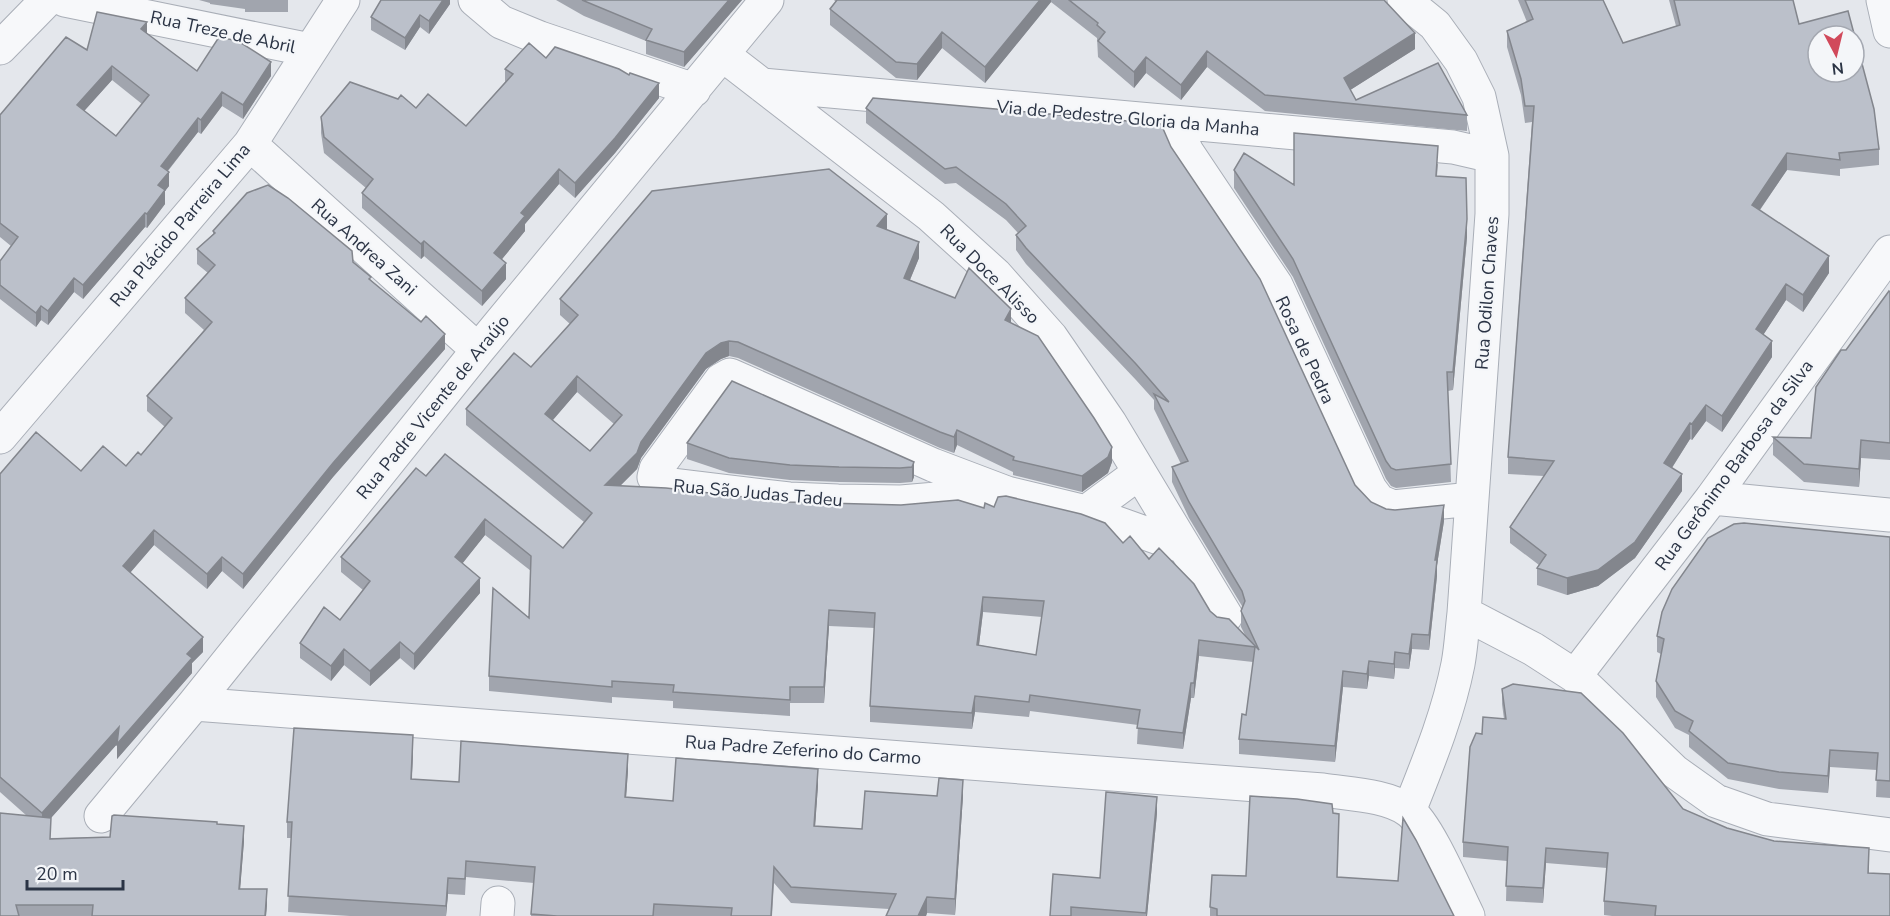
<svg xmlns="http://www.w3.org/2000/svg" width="1890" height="916" font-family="'Nunito Sans',sans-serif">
  <rect width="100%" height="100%" fill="#e4e7ec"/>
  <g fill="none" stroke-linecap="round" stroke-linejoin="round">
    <defs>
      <path id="minor" d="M65,0L310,50
        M475,0L501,22L540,38L694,90
        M1404,0L1435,25L1461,61L1479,97L1492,156V214L1464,613
        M1883,0L1890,31
        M0,48L47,0
        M723,55L931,216L996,275L1051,337L1110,423L1226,616
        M762,85L1453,147L1492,156
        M1173,122L1187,152L1276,285L1370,489L1379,501L1393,507L1472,499
        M250,144L478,350
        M0,437L250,144L343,0
        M1007,493L901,502L838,501L789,499L663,484L659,483L654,477L656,469L721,380L730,375L933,465L1007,493L1086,512L1184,547
        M1712,498L1890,515
        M1086,512L1139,473
        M1575,676L1712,498L1890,252
        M194,704L1323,790C1348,794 1388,795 1409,811C1428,825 1456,892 1468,916
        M1409,811C1428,763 1448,715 1458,664C1461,648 1462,630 1464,613L1533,649L1575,676L1674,771L1716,801L1767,819L1890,835
        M101,816L194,704L478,350L767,0
        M497,916L498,903"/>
    </defs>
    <use href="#minor" stroke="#a9aeb7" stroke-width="35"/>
    <use href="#minor" stroke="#f7f8fa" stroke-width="33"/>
  </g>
  <path fill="#a1a5ae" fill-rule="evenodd" d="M199,0H288V12H245V9L210,4V3Z
    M450,0V4L429,34L420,27L405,50L371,30V17Z
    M556,0H742L684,67L646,54V41L584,16Z
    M834,0H1384L1415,49L1350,90L1356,100L1467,115V131L1265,111L1207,67L1181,100L1146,73L1134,88L1098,57L1097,38L1051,2L985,83L942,48L917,80L896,78L830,25V9L836,2Z
    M1518,0H1603L1623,43L1676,26L1669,0H1793L1799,24L1879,149V165L1840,169V176L1787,170L1760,210L1829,273L1803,312L1786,300L1763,335L1772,357L1722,432L1706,421L1692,440L1690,439L1672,468L1682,491L1635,558L1598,586L1567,595L1537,585V568L1539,565L1510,543V527L1544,476L1508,474V457L1532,122L1525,123L1521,95L1507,47V31L1527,22Z
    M147,34L197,71L271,76L243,119L222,106L201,134L198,132L168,171L169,186L165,191V204L147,228L145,227L83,299L74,292L48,325L41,320L36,327L0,299V261L11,246L0,237V115L87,50ZM112,80L142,104L116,136L84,111Z
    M546,58L659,98L615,153L575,198L559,184L525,224V231L501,260L506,279L482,306L424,256L421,259L362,208V193L366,188L324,153L321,133V117L416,108L466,126L505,82V69Z
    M866,108L1171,147L1355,485L1371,502L1386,509L1444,521L1437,565V576L1429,650L1412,649L1409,669L1395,668L1394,679L1369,676L1367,689L1343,687L1335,762L1239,754V739L1246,715L1253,662L1199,656L1194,698H1191L1183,749L1137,744L1138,725L1030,711L1029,717L975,712L972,729L870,722V706L875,628L829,626L824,703H790V716L673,708V701L612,697V703L489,691V676L529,618L531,571L485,535L462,563L480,593L414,670L400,658L370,686L344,665L331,681L300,658V643L340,620L363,590L341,572V557L426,476L563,548L584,522L466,425V409L531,367L570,324L560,315V299L887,230L919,258L910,280L1011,323L1112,462L1108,473L1082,492L1013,475V472L957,445L954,453L940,448L738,358L729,356L721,359L706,369L641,458L637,469L620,486L788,502L984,508L994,507L1123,543L1149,559L1217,617L1245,635L1241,627V611L1242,606L1189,518L1172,482V467L1181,464L1154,409V400L1136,380L1026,264L1016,250V235L1018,233L1006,220L956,183L945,184L866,123ZM577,392L614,424L590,451L553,420ZM983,612L1042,617L1036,655L979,645Z
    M1438,164L1437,176L1467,237L1453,390L1448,391L1451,482L1396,488L1391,486L1386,479L1293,277L1234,188V170L1294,185Z
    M213,231L353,262L371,280L445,349L333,477L243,589L222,571L207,589L154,545L130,573L203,652L192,663V673L117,759V744L51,818L50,838L110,837L217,824L244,841L240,889L267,904L266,916H0L27,816L0,792V474L81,471L126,466L141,455L165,427L147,411V396L204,330L185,313V298L208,273L197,264V249L213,234Z
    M1890,292V460L1861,458L1859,487L1804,482L1773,455V437L1811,438L1846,350Z
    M687,443L914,462V477L912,482L900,483L839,482L790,480L729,473L687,459Z
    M1890,537V798L1876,797L1877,770L1830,767L1828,793L1779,789L1728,779L1689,747V735L1675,728L1656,697V681L1661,654L1657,652V636Z
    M1502,689L1683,809L1727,828L1774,841L1869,863V873L1890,916H1612L1604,915V901L1607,868L1546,863L1543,903L1506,901L1507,861L1463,857V842L1482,734L1504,719L1502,704Z
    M413,751L412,779L459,782L628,770L626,797L673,801L818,785L815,826L862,829L937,796H963L955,915L927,913L926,916H886L889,909L791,903L774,883L772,916H531L534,883L466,877L465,895L448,894L446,916H350L288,912L291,838H287V822Z
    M1157,813L1147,916H1050L1100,878Z
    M1246,876L1337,877L1454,916H1210V907Z"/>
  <path fill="#83868d" d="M443,0H450V4L429,34V21Z
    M729,0H742L684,67V52Z
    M1040,0H1051V2L985,83V67Z
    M420,15V27L405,50V38Z
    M147,22V36L141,29Z
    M942,32V48L917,80V64Z
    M1415,33V49L1344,94V78Z
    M1207,51V67L1181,100V85Z
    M1146,57V73L1134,88V72Z
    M271,62V76L243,119V105Z
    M112,66V80L77,119V105Z
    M659,83V98L615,153L575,198V183Z
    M222,92V106L201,134V120Z
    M198,118V132L161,179V166Z
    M1787,153V170L1752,221V205Z
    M559,169V184L525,224V231L494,269V253L521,213Z
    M169,172V186L165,191V204L147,228V214L158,185Z
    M145,213V227L83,299V285Z
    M887,214V230L877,226Z
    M1467,219V237L1453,390V372Z
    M424,241V256L421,259V244Z
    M919,242V258L904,294V278Z
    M1829,256V273L1803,312V295Z
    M506,263V279L482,306V291Z
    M74,278V292L48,325V311Z
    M1786,284V300L1756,346V329Z
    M41,306V320L36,327V313Z
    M1011,309V325L1005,320Z
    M445,334V349L333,477L243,589V574L333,463Z
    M729,341V356L721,359L706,369L641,458L637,469L605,501V485L641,442L706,353L721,343Z
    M1772,341V357L1722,432V416Z
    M577,376V392L545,429V414Z
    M1706,405V421L1692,440V424Z
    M1690,423V439L1664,480V463Z
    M957,430V445L954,453V437Z
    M1861,440V458L1859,487V469Z
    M1112,447V462L1108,473L1082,492V476Z
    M914,462V477L912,482V467Z
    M1682,474V491L1635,558L1598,586L1567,595V578Z
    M1444,505V521L1437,565V576L1429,650V635L1435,560Z
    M485,519V535L455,573V557Z
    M154,530V545L123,581V566Z
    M222,557V571L207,589V574Z
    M480,578V593L414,670V654Z
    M983,597V612L977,661V645Z
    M829,610V626L824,703V687Z
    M1412,634V649L1409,669V654Z
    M203,637V652L192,663V673L117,759V744L187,654Z
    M1199,640V656L1194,698V683Z
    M400,642V658L370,686V671Z
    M344,649V665L331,681V666Z
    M1395,652V668L1394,679V664Z
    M1369,661V676L1367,689V674Z
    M1343,671V687L1335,762V746Z
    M1191,683V698L1183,749V733Z
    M975,696V712L972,729V713Z
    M119,727V742L42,828V813Z
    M413,735V751L411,795V779Z
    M1830,750V767L1828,793V776Z
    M628,754V770L625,813V797Z
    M818,769V785L814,842V826Z
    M963,780V796L955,915V899Z
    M1157,797V813L1147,916H1146Z
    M244,826V841L239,903V889Z
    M1546,848V863L1543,903V888Z
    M448,878V894L446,916V906Z
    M267,889V904L266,916H265Z
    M927,897V913L926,916H918Z"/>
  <path fill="#bbc0ca" stroke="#83868d" stroke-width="1.5" fill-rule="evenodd" d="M381,0H443L429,21L420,15L405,38L371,17Z
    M582,0H729L684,52L646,40L652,29Z
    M837,0H1040L985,67L942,32L917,64L896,62L830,9Z
    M1069,0H1384L1415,33L1344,78L1356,100L1438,63L1467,115L1265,95L1207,51L1181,85L1146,57L1134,72L1098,41L1105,32L1097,25L1098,23Z
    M1525,0H1603L1623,43L1680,25L1674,0H1793L1799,24L1848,11L1874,109L1879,149L1839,153L1840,160L1787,153L1752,205L1829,256L1803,295L1786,284L1756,329L1772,341L1722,416L1706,405L1692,424L1690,423L1664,463L1682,474L1635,542L1598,570L1567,578L1537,568L1546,555L1510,527L1554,461L1508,457L1534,106H1525L1521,79L1507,31L1533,19ZM1818,36H1854V72H1818Z
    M97,12L147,22L141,29L197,71L219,37L238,41L271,62L243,105L222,92L201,120L198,118L161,166L169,172L158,185L165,190L147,214L145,213L83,285L74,278L48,311L41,306L36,313L0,285V261L18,237L0,223V115L66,37L87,50ZM112,66L149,95L116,136L77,105Z
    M529,43L546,58L555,47L619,69L629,75L630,73L659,83L615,138L575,183L559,169L521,213L525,216L494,253L506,263L482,291L424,241L421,244L362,193L373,179L324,137L321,117L350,82L398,99L401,95L416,108L428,94L466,126L513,74L505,69Z
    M873,98L1161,124L1171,147L1260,279L1355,485L1371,502L1386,509L1395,510L1444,505L1435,560H1437L1429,635L1412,634L1409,654L1395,652L1394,664L1369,661L1367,674L1343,671L1335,746L1239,739L1242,714L1246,715L1255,647L1199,640L1194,683H1191L1183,733L1137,728L1140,710L1030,695L1029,702L975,696L972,713L870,706L875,613L829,610L824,687H790V700L673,692L674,685L612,681V687L489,676L493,588L529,618L531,556L485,519L455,557L480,578L414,654L400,642L370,671L344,649L331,666L300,643L324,607L340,620L370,581L341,557L416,468L426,476L445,454L563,548L592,513L466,409L514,353L531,367L578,315L560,299L652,191L829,169L887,214L877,226L919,242L904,278L955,298L969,268L1011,309L1005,320L1038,336L1094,418L1112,447L1108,457L1082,476L1013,460L1014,457L957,430L954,437L940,432L738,342L729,341L721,343L706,353L641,442L637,453L605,485L666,488L788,502L901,505L958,500L984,508L985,503L994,507L998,497L1006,496L1081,514L1105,523L1123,543L1130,536L1149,559L1159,548L1194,584L1210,611L1217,617L1229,619L1259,650L1241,611L1245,601L1242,591L1189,502L1172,467L1188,461L1154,394L1169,402L1136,364L1026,248L1016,235L1026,226L1006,204L956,167L945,169L866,108ZM577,376L622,415L590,451L545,414ZM983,597L1044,601L1036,655L977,645Z
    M1294,133L1438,146L1436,176L1466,178L1467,219L1453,372H1447L1451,464L1396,470L1391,468L1386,461L1293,259L1234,170L1244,153L1294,185Z
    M268,185L288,198L352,251L353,262L371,277L369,279L421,322L426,316L445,334L333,463L243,574L222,557L207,574L154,530L123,566L203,637L187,654L192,658L117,744L119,727L42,813L0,777V474L36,432L81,471L103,446L126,466L138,452L141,455L172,418L147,396L212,322L185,298L215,265L197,249L215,233L213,231L247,193Z
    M1889,291L1890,292V443L1861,440L1859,469L1804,464L1773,437L1811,438L1816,387L1841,350H1846Z
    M732,381L914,462L912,467L900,468L839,467L790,465L729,458L687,443Z
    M1744,523L1890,537V781L1876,780L1878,753L1830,750L1828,776L1779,772L1728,763L1689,731L1693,721L1675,711L1656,681L1664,639L1657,636L1662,612L1672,589L1708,538L1734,524Z
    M1513,684L1581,693L1623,733L1683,809L1727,828L1774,841L1869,848L1868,873L1890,874V916H1655L1656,906L1604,901L1608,853L1546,848L1543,888L1506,886L1508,847L1463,842L1470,747L1476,733L1482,734L1483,717L1506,719L1502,689Z
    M294,728L413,735L411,779L459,782L461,741L628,754L625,797L673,801L676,758L818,769L814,826L862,829L865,791L937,796L939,778L963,780L955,899L927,897L918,916H886L896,894L791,887L774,867L771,916H731L732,908L654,904L653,916H557L531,914L535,867L466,861L465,879L448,878L446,906L288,896L292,822H287Z
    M1106,792L1157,797L1146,913L1071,907V916H1050L1053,874L1100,878Z
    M1250,796L1297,799L1332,804L1333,813L1339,814L1337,877L1398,881L1403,818L1416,840L1454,916H1217V909L1210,907L1212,875L1246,876Z
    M0,813L51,818L50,839L110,837L112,816L114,815L217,822V824L244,826L239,889H267L265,916H92L93,905H16L19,916H0Z"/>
  <g text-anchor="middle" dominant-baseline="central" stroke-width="4.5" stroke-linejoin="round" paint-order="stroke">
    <g font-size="18" fill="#2b3445" stroke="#f4f6f9">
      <text transform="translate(223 32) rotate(12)">Rua Treze de Abril</text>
      <text transform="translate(1128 118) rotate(5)">Via de Pedestre Gloria da Manha</text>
      <text transform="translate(180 225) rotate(-50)">Rua Plácido Parreira Lima</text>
      <text transform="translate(364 247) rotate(42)">Rua Andrea Zani</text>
      <text transform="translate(990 274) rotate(45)">Rua Doce Alisso</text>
      <text transform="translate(1487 293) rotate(-86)">Rua Odilon Chaves</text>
      <text transform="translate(1305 350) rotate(65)">Rosa de Pedra</text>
      <text transform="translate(433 407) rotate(-51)">Rua Padre Vicente de Araújo</text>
      <text transform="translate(1734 465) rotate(-54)">Rua Gerônimo Barbosa da Silva</text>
      <text transform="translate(758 493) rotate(5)">Rua São Judas Tadeu</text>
      <text transform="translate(803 750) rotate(4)">Rua Padre Zeferino do Carmo</text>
    </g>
  </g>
  <g transform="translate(1836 54) rotate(173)"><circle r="28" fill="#f4f6f9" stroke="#a4a8b1" stroke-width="1.5"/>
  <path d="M0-4.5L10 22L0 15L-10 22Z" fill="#d1495b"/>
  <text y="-9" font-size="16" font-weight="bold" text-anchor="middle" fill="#2b3445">N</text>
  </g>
  <path d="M27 880v9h96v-9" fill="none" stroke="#2b3445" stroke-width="3"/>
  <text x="36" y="880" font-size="18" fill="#2b3445" stroke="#f4f6f9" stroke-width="4.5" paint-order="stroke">20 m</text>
</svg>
